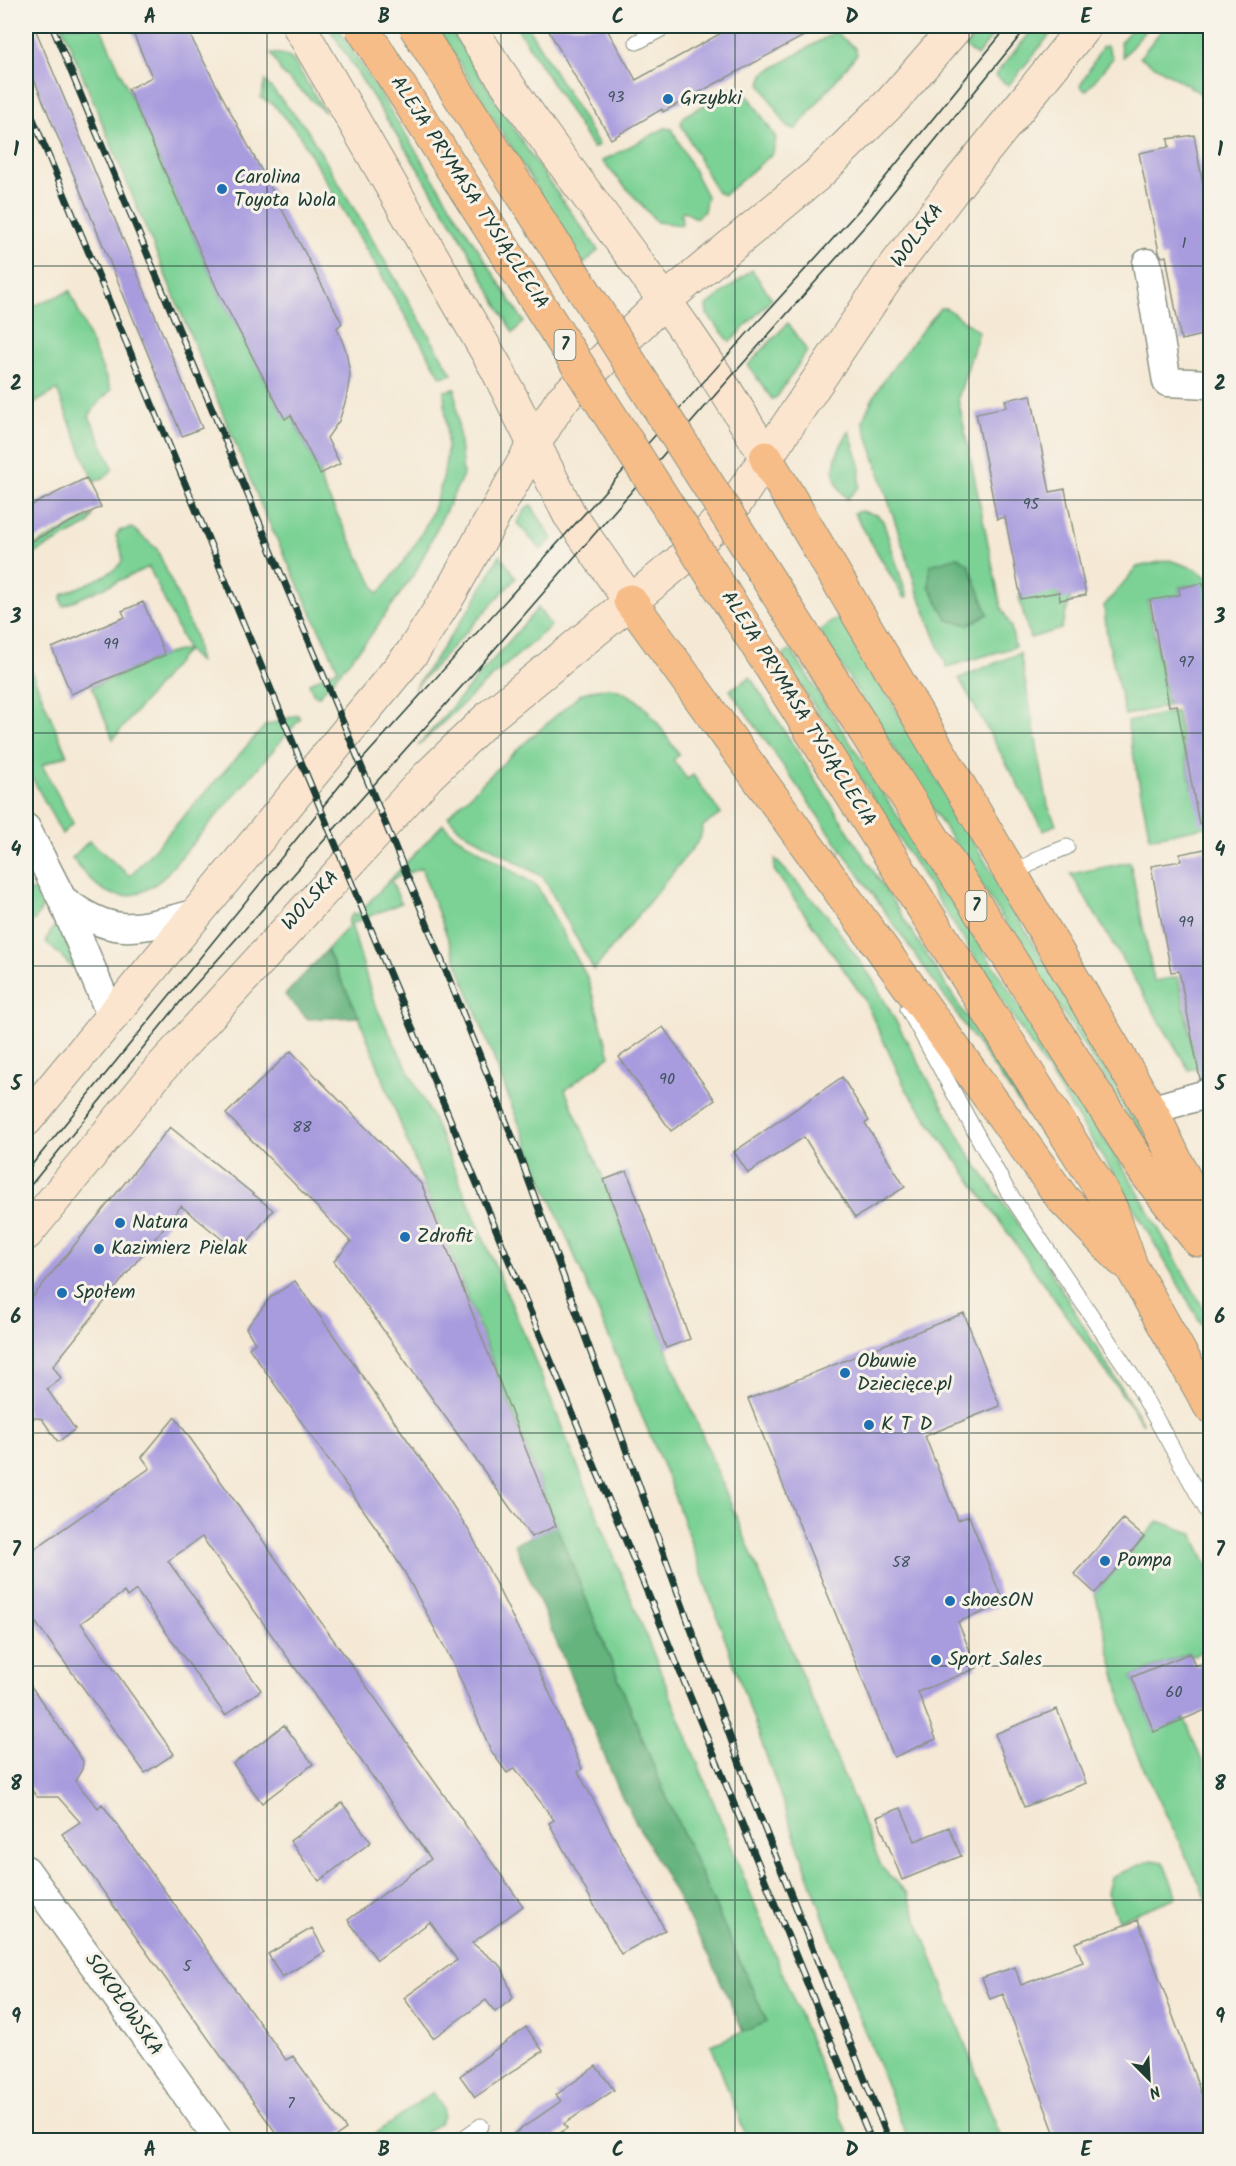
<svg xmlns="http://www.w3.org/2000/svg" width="1236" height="2166" font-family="Kalam,sans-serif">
  <rect width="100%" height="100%" fill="#f7f3e8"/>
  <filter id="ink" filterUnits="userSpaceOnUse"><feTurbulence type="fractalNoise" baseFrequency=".0167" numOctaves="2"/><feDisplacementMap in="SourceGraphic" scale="12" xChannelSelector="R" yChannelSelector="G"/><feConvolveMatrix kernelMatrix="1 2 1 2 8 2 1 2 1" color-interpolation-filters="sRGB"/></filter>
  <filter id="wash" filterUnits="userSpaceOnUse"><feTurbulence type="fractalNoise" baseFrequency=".008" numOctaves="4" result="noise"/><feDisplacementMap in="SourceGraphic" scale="24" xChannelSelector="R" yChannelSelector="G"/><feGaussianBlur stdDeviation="1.35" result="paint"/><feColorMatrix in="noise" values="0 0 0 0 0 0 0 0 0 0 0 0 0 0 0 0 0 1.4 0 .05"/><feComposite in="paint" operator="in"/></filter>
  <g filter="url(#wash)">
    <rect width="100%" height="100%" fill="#f5e9d5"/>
    <path fill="#7cd295" stroke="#4e8864" stroke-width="1.5" d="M62,26H100L217,289L285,418L291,415L320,474L322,485L378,594C411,556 440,512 446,460C449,438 445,413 444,391L455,389L463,475L416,571L368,639L319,696L314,695L309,683L338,669L263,510Z
      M328,26H337L524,322L513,333L459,234Z
      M436,26H448L540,169L598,250L584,264Z
      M516,26H527L599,145L593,148Z
      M984,26H1000L977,56L965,47Z
      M1036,26H1057L1008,86L995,75Z
      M1134,26H1149L1123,57L1120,43Z
      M1165,26H1210V103L1197,91L1140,57Z
      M835,32L855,48L857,54L796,129L788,128L761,85L763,74Z
      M1107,46L1113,58L1086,91L1080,86L1102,47Z
      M271,53L285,55L293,60L326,113L282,73Z
      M265,81L306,128L452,374L441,377L298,133L273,104L261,98Z
      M735,88L750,98L776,138L773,153L724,195L716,191L681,124L684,116Z
      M665,128L672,129L707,196L704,211L696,218L684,211L681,213L682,225L657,222L602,161Z
      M752,270L772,299L730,342L707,314L706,306Z
      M70,291L111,390L98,403L89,416L113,468L107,476L94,482L57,390L26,408V309Z
      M940,308H946L979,332L958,398L1001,607L1011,627L1015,647L947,667L918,593L863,422C871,389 918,337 940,308Z
      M788,323L807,351L777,397L772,399L748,365Z
      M849,431L860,465L859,487L847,499C825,475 835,454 849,431Z
      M531,505L552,539L541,550L517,523L527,507Z
      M861,511L877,515L883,521L907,597L904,598L854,513Z
      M93,515L89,524L26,558V550Z
      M132,528L157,549L195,636L199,662L187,650L113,739L92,687L167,654L187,649L149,567L63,606L61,599L63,594C76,588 119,573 122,560C123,551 119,544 116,536L119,531Z
      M500,555L516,578L414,689L473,604Z
      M1169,560L1196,569L1210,580V631L1201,584L1179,587L1180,595L1148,601L1168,706L1125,715L1107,635L1104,606L1137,567Z
      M1056,590L1058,596L1072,593L1061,629L1030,638L1019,597Z
      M538,608L551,626L483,685L418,746Z
      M841,615L1156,1153L1155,1157L819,631Z
      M791,650L1131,1180L1210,1320V1339L1120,1184L782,656Z
      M1020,653L1048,806L1056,824L1044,831L959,678Z
      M26,659L67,755L42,765L73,823L62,834L26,766Z
      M750,677L1044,1139L730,690Z
      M611,688C646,696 659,727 679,755L673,760L687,779L693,775L721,814L703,826L700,839L594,970L543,877L459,829L448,816L520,747L581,694L596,689Z
      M1176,711L1192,788L1210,785V826L1150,838L1127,722Z
      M298,715L300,719L162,879C121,911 101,895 72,858L89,841L130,876L265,726Z
      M443,824L454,835L537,886L588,979L610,1056L565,1090L604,1180L666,1348L882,1868L907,1893L1002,2140H908L856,2009L668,1478L515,1114L421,868L391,880L401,903L351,924L374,1003L434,1121L527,1341L850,2140H750L745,2134L711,2045L767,2022L662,1787L556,1525L359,1017L327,950L348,927L349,919L354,913L356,916Z
      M775,859L827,915L873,980L971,1157L1046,1264L1143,1424L906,1089L863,997L774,870Z
      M1130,862L1154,981L1178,977L1194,1053L1210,1050V1066L1189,1070L1071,874Z
      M36,890L47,900L35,920L26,924V892Z
      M57,922L76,966L72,967L45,941Z
      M1158,1521L1192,1533L1210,1570V1648L1191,1656L1189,1653L1132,1677L1154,1731L1185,1719L1210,1781V1906L1133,1746L1095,1593Z
      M1151,1860L1163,1862L1177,1897L1118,1920L1107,1893L1111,1877Z
      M433,2092L443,2108V2116L440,2122L415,2140H367Z"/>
    <path fill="#65b47e" stroke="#427859" stroke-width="1.5" d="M958,557L969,565L988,614L969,625L948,620L929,586L930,565Z
      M327,950L359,1017L308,1019L285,995Z
      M556,1525L662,1787L767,2022L743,2032L711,1959L621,1795L515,1544Z"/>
    <g id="blocks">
      <path fill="#a89bde" d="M26,26H34L202,428L182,436L26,60Z
        M130,26H185L342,323L337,328L346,351L350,375L346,400L339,421L327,438L340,464L320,474L291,415L285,419L217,289L128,89L152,77Z
        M546,26H605L636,80L734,26H822L663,112L662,109L611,139Z
        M1194,135L1210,223V333L1181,340L1166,256L1162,257L1159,252L1139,153L1169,147L1168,139Z
        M1031,395L1050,492L1065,489L1086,595L1060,600L1059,592L1021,599L1005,517L997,519L976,413L1007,407L1005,400Z
        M86,478L101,507L26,544V508Z
        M1203,583L1210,621V823L1199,824L1177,705L1169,706L1150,600L1180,595L1179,588Z
        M143,602L165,655L71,694L52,648L125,617L122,611Z
        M1205,849L1210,876V1077L1200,1079L1179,971L1171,972L1151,866L1181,861L1180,854Z
        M663,1027L715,1100L671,1131L619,1057Z
        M291,1051L422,1185L556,1526L531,1537L334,1261L351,1242L226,1114Z
        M842,1077L869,1121L865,1123L905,1187L855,1218L804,1137L748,1173L734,1152Z
        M170,1127L273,1210L239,1253L181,1206L53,1366L61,1378L47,1389L75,1429L58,1442L42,1419L26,1416V1305Z
        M627,1171L690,1339L666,1348L604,1180Z
        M295,1281L440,1486L471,1534L547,1687L582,1769L578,1772L665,1930L621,1954L549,1823L554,1820L515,1768L507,1773L491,1751L455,1667L405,1573L377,1529L249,1348L255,1343L246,1328L271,1297Z
        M964,1313L1000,1406L925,1436L958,1520L969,1516L1004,1604L958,1622L977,1668L918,1692L936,1739L894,1757L748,1399Z
        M175,1417L523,1906L472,1943L502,1967L513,1998L495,2012L486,2000L433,2038L404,1998L457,1960L430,1922L377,1960L348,1920L431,1859L202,1537L168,1561L261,1690L225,1715L136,1590L127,1597L124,1592L81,1623L174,1754L145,1773L26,1609V1555L150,1468L142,1457Z
        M1123,1519L1144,1537L1095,1593L1074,1574Z
        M1190,1653L1195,1666L1210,1660V1708L1154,1732L1132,1677Z
        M26,1679L83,1761L82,1769L75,1781L98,1808L102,1804L286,2060L293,2056L346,2129L330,2140H281L62,1834L80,1822L58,1797H37L26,1782Z
        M1057,1709L1086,1783L1024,1807L995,1734Z
        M284,1725L313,1764L262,1803L233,1764Z
        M342,1803L371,1842L319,1881L290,1841Z
        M901,1808L915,1841L949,1827L961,1856L902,1880L877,1817Z
        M1138,1920L1210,2118V2140H1057L1003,1994L990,1999L982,1978L1015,1967L1021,1985L1083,1962L1075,1943Z
        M312,1928L325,1952L282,1977L268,1954Z
        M526,2027L543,2051L475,2097L460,2076Z
        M596,2066L614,2090L564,2124L567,2128L550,2140H505L561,2101L556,2095Z"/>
    </g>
  </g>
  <g filter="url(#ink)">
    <use href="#blocks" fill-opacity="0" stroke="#8a9384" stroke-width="1.5"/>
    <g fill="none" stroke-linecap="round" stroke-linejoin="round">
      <defs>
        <path id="service" d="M637,42L667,26
          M1011,877L1039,858L1067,847
          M908,1009L1007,1190L1134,1379L1210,1516
          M461,2140L481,2126"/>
        <path id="minor" d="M1147,263L1167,382L1210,384
          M26,828L62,899L111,1015
          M62,899C113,939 136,929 194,914
          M1150,1110L1210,1093
          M26,1870L219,2140"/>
        <path id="secondary" d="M299,26L497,369L569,514L630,601
          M469,26C562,174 681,305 766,458
          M26,1120L412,653L448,597L534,444L561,401L664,301L817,175L892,101L957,26
          M26,1234L161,1068L428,776L489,717L679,562L735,504L892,270L956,186L1085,26"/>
        <path id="primary" d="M766,458L1155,1118L1189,1188L1210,1242
          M630,601L1063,1199L1122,1260
          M807,640L1146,1173L1198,1240
          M769,664L1097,1183L1111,1209L1131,1266L1210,1406"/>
      </defs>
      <use href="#service" stroke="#8a9384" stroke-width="17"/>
      <use href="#minor" stroke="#8a9384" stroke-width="31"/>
      <use href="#secondary" stroke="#8a9384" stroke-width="35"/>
      <use href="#primary" stroke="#8a9384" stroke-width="35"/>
      <use href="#service" stroke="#fff" stroke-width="15"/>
      <use href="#minor" stroke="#fff" stroke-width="28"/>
      <use href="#secondary" stroke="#fce5cf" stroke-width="33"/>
      <use href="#primary" stroke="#f7bd88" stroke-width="33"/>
      <path stroke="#1f3d34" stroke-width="1.5" d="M26,1172L350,773L858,211L1008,26
        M26,1191L186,995L479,667L723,386L872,218L1028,26"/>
      <defs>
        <path id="rail" d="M52,26L421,909L518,1151L750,1792L889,2140
          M26,102L663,1630L871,2140"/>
      </defs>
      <use href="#rail" stroke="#1f3d34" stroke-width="7"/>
      <use href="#rail" stroke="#f7f3e8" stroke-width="4.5" stroke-dasharray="14" stroke-linecap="butt"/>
      <defs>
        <path id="primary-bridge" d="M361,26L769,664
          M415,26L807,640"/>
      </defs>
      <use href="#primary-bridge" stroke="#8a9384" stroke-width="35" stroke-linecap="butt"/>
      <use href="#primary-bridge" stroke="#f7bd88" stroke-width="33"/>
    </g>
  </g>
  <path fill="none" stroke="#1f3d34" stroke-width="1.5" stroke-opacity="0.55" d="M267,26V2140M501,26V2140M735,26V2140M969,26V2140M26,266H1210M26,500H1210M26,733H1210M26,966H1210M26,1200H1210M26,1433H1210M26,1666H1210M26,1900H1210"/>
  <g fill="#1f6fb2" stroke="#f7f3e8" stroke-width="2">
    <circle cx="668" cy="99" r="6"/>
    <circle cx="222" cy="189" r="6"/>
    <circle cx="120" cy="1223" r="6"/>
    <circle cx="405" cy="1237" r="6"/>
    <circle cx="99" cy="1249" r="6"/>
    <circle cx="62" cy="1293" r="6"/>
    <circle cx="845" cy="1373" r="6"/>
    <circle cx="869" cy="1425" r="6"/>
    <circle cx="1105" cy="1561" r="6"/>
    <circle cx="950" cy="1601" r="6"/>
    <circle cx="936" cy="1660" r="6"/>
  </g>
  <g text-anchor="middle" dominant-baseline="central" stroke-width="6" stroke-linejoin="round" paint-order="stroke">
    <g font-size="16" fill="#41545e">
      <text x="616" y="97">93</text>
      <text x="1184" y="243">1</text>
      <text x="1031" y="504">95</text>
      <text x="111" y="644">99</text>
      <text x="1186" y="662">97</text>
      <text x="1186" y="922">99</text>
      <text x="667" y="1079">90</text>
      <text x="302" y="1127">88</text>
      <text x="901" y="1562">58</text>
      <text x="1174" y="1692">60</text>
      <text x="187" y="1966">5</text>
      <text x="291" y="2103">7</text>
    </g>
    <g fill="#f7f3e8" stroke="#60746a" stroke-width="1.5">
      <rect x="554.5" y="330" width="21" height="30" rx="4.5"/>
      <rect x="965.5" y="891" width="21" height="30" rx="4.5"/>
    </g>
    <g font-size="18" font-weight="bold" fill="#1f3d34">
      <text x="565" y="345">7</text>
      <text x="976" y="906">7</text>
    </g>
    <g font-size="20" fill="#1f3d34" stroke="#f7f3e8" text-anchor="start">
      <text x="680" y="99">Grzybki</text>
      <text x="234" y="178">Carolina<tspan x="234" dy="23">Toyota Wola</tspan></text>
      <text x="132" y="1223">Natura</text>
      <text x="417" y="1237">Zdrofit</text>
      <text x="111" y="1249">Kazimierz Pielak</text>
      <text x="74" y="1293">Społem</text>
      <text x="857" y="1362">Obuwie<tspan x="857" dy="23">Dziecięce.pl</tspan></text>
      <text x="881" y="1425">K T D</text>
      <text x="1117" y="1561">Pompa</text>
      <text x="962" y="1601">shoesON</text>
      <text x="948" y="1660">Sport Sales</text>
    </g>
    <g font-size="20" fill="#1f3d34" stroke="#f7f3e8">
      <text transform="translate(469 193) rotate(57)">ALEJA PRYMASA TYSIĄCLECIA</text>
      <text transform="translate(918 236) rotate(-53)">WOLSKA</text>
      <text transform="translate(798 709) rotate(58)">ALEJA PRYMASA TYSIĄCLECIA</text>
      <text transform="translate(311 901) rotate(-47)">WOLSKA</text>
      <text transform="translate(123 2005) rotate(55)">SOKOŁOWSKA</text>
    </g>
  </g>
  <rect width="1236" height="2166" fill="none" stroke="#f7f3e8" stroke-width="66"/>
  <g transform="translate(1149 2079) rotate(156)" stroke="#f7f3e8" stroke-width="4.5" paint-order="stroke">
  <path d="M0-4.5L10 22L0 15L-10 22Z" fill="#1f3d34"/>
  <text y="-9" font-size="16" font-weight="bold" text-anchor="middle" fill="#1f3d34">N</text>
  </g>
  <rect x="33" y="33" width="1170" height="2100" fill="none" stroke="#1f3d34" stroke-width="2"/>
  <g font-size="20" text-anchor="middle" font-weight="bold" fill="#1f3d34">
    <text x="150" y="23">A</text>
    <text x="384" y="23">B</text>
    <text x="618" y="23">C</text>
    <text x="852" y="23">D</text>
    <text x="1086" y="23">E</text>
    <text x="16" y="156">1</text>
    <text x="1220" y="156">1</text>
    <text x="16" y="390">2</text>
    <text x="1220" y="390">2</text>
    <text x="16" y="623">3</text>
    <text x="1220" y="623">3</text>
    <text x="16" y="856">4</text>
    <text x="1220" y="856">4</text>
    <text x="16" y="1090">5</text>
    <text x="1220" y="1090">5</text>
    <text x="16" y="1323">6</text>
    <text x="1220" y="1323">6</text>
    <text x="16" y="1556">7</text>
    <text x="1220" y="1556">7</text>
    <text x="16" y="1790">8</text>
    <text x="1220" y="1790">8</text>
    <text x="16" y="2023">9</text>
    <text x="1220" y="2023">9</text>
    <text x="150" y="2156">A</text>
    <text x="384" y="2156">B</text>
    <text x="618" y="2156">C</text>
    <text x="852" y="2156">D</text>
    <text x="1086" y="2156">E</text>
  </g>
</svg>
